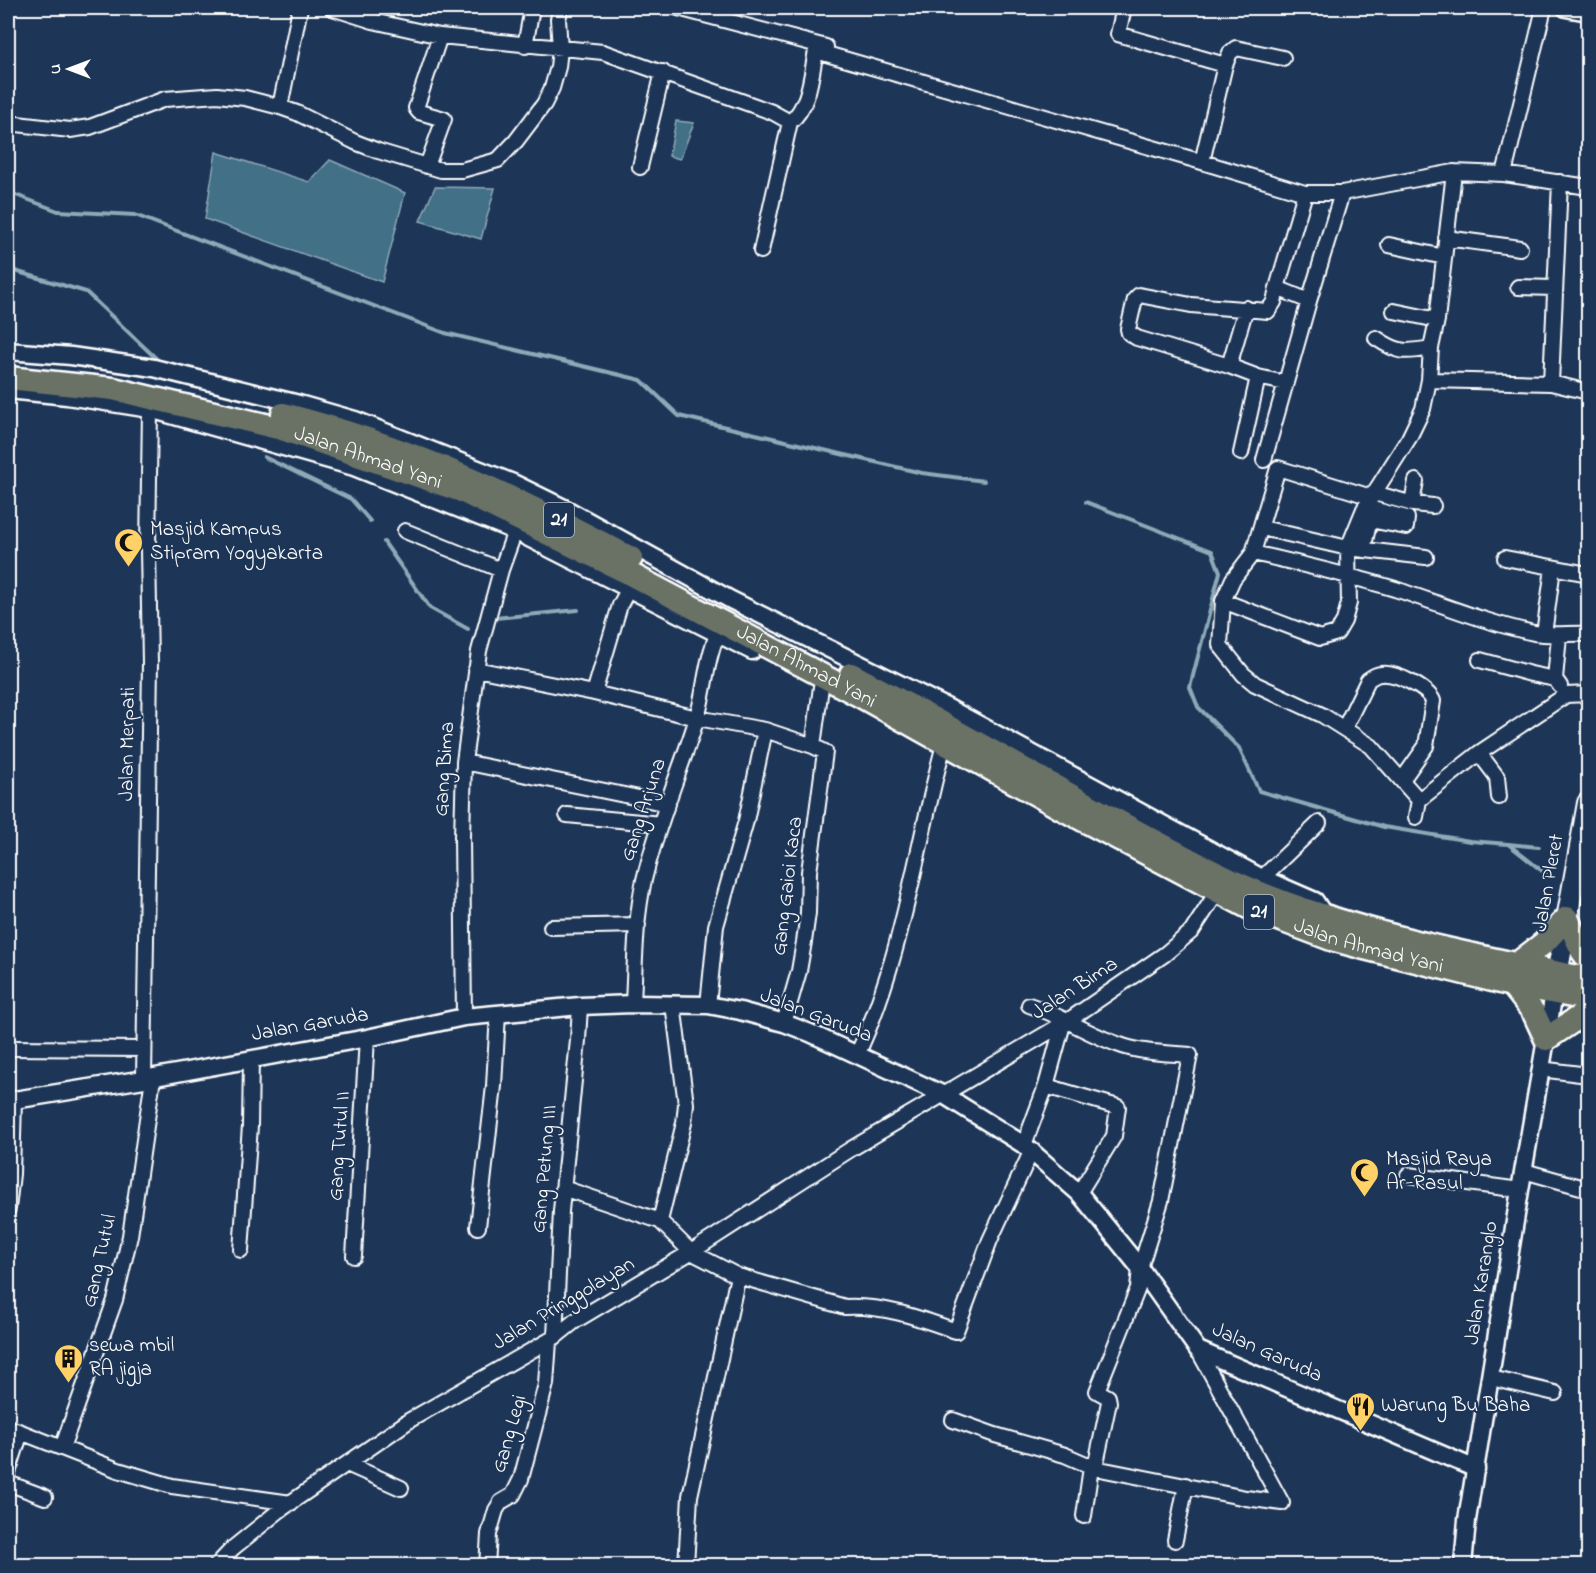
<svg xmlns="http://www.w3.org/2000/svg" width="1596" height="1573" font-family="'Indie Flower',sans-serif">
  <rect width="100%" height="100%" fill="#1d3557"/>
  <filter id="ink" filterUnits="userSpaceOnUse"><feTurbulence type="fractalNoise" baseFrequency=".0167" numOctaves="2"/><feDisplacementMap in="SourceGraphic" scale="12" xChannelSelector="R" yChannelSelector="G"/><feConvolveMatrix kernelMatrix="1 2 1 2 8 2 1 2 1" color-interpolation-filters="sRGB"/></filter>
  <g filter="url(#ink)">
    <path fill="#436f87" stroke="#8ea9b7" stroke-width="1.5" d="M676,121L694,123L680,159L669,156Z
      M216,152L309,182L330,160L405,193L382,282L205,219Z
      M435,187L495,188L481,239L420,221Z"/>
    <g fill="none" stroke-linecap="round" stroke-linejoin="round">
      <path stroke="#8ea9b7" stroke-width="4" d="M8,192L58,211L135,215L445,333L641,380L679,416L922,473L984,481
        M8,269L86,292L161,363
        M264,457L351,499L370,521
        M1086,502L1212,551L1220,572L1190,687L1198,707L1239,748L1259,791L1384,827L1470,841L1508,844L1546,874
        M384,542L430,608L468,629
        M495,618L578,610
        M1508,844L1539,847"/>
      <defs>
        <path id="minor" d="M332,8L373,21L440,36L603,52L772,112L790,122L761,251
          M678,8L826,47
          M1124,8L1118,34L1225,65
          M525,46L532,8
          M280,107L300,8
          M790,122C810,106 811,75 816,51L1202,162L1305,193H1342L1454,172L1504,174L1588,187
          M8,123L70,130L90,127L165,99L217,95L245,98L280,107L297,113L355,142L378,151L441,170H462L498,160L516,141L544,104L552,88L558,67L560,49L558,19L561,8
          M1202,162L1225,65L1230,53L1236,48L1283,58
          M427,166L444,119L419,112L416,108L440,36
          M640,167L663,72
          M1504,174L1544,8
          M1446,238L1520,248
          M1389,245L1444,257
          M1518,287L1554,288
          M1277,288L1274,302L1268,311L1191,305L1139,295L1135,299L1128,329L1129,333L1137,338L1229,366L1258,377L1285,383
          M1309,301L1342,193
          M1394,311L1437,320
          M1376,338C1398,353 1404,353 1431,348
          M1229,366L1246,308
          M1429,380L1551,383L1588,392
          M1551,383L1560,182
          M1241,453L1258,377
          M1264,460L1309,301L1277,288L1305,193
          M1374,493L1413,504L1433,506
          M1371,497L1278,468L1253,553L1233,579L1223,601L1220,645L1243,674L1255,684L1322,715L1371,746L1419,800L1479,753L1566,695L1588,694
          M1412,503L1416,481
          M1262,528L1348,548L1426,557
          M405,531L501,570
          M1363,549L1370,520L1406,527L1407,518L1365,507
          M1253,553C1301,564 1348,575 1395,589C1441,604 1486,623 1534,633C1553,636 1570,633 1588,634
          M1505,558L1588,574
          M1223,601L1320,638L1337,633L1344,621L1349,603L1348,548L1364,509L1409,438L1423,409L1429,380L1431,348L1437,320L1454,172
          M1544,634L1553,568
          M1559,636L1555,679L1560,686
          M1480,660L1531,674L1555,679
          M476,669L594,693L697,718L765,730L813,746L825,752L809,872L808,913L804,942L799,971L784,1023
          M594,693L620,605L629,588
          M1344,729L1368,680C1372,677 1376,674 1381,674C1395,672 1428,688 1433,701L1426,746L1402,780
          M813,746L821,687
          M1479,753L1497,777L1499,797
          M464,762L668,804
          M567,815L661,824
          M1416,817L1419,800
          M1262,878L1319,823
          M551,927L638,925
          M633,1004C635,963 635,920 644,880C657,825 680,772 697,718C705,691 706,659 718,633
          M708,1005L716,926L746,821L765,730
          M1029,1005C1059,1014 1087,1034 1117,1044C1140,1053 1166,1053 1190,1055L1161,1201L1140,1268L1138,1288L1097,1391L1108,1397L1109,1402L1095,1468
          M464,1017L462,837L464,762L479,651L501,570L515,531
          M8,1048L144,1049
          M857,1055C902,960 915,853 942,752
          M1540,1069L1588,1075
          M144,1079L150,663L148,549L150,409
          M1046,1086L1118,1107L1114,1136L1079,1193
          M1024,1145L1046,1086L1063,1024
          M1524,1171L1588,1189
          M1408,1175L1520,1190
          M563,1188L660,1221L691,1252L738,1276L845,1307C884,1305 919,1318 956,1331L990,1240L1032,1150
          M8,1209L12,1174L14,1100
          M660,1221L684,1123L686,1104L673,1004
          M478,1227L494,1086L498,1013
          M241,1250L250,1126L251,1059
          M354,1256L367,1038
          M555,1337L561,1211L578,1040L580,1006
          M1198,1350L1282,1503
          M1491,1378L1555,1393
          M953,1420L995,1435L1065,1455L1095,1468L1246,1498L1282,1503
          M8,1427L118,1470L172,1486L291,1503
          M62,1448L115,1300L130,1236L153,1078
          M347,1464L401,1488
          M8,1473L21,1432
          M8,1483L45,1497
          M1084,1516L1091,1467
          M1175,1540L1186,1485
          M216,1566L233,1548L280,1510L410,1420L555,1337L575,1321L691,1252L851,1149L1066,1022L1165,954L1192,931L1212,900
          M487,1566L489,1534L496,1510L501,1502L513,1495L521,1479L546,1384L549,1341
          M686,1566L690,1496L738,1276"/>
        <path id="tertiary" d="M1566,8L1588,12
          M8,351L71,356L154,368L299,404L355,420L513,483L568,510L731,600L950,709L1262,878L1315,901L1324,915
          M8,390L67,396L150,409L354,467L515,531L752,651
          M8,1101L144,1079L367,1038L464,1017L580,1006L633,1004L708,1005L740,1011L784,1023L810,1033L944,1095L1024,1145L1079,1193L1140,1268L1198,1350L1476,1469
          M1463,1566L1467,1520L1520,1190L1554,993"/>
        <path id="secondary" d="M1555,986L1588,803"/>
        <g id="trunk">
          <path id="s1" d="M8,378L113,389L282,429L459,490L628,573L857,694L1059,807L1252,909L1331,939L1364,948L1512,985L1588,999"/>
          <path d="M283,414C410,446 516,497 631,558"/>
          <path d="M851,674C948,725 1042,780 1138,832C1181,854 1223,879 1268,896C1370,936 1481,957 1588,979"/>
          <path d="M1517,964L1544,943L1567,918L1582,951L1588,959"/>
          <path d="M1512,985L1534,1013L1546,1039L1588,1011"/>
        </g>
      </defs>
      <use href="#minor" stroke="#fff" stroke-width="18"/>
      <use href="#tertiary" stroke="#fff" stroke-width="21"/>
      <use href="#secondary" stroke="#fff" stroke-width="24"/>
      <use href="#trunk" stroke="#fff" stroke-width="27"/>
      <use href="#minor" stroke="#1d3557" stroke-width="14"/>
      <use href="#tertiary" stroke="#1d3557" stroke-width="16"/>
      <use href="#secondary" stroke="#1d3557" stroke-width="20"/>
      <use href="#trunk" stroke="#6a7266" stroke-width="22"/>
    </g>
  </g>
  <defs>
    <symbol id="mosque-pin" viewBox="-11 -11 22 30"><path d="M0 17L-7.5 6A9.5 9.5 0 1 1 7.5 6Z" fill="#ffd166" stroke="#1d3557"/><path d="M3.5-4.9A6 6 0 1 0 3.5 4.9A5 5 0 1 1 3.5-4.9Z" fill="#111"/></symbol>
    <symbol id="building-pin" viewBox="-11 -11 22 30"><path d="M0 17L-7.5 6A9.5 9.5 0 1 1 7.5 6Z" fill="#ffd166" stroke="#1d3557"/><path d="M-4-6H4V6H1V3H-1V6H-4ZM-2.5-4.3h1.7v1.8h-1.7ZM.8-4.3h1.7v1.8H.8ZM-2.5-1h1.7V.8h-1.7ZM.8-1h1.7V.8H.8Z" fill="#111"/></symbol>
    <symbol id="restaurant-pin" viewBox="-11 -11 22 30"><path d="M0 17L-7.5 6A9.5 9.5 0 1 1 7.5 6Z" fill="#ffd166" stroke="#1d3557"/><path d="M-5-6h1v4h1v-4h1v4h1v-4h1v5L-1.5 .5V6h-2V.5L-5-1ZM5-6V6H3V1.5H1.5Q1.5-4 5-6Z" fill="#111"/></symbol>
  </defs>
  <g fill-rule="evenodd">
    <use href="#mosque-pin" x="112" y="526" width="33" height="45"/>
    <use href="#mosque-pin" x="1348" y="1156" width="33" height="45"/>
    <use href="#building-pin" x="52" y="1342" width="33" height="45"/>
    <use href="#restaurant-pin" x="1344" y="1390" width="33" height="45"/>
  </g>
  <g text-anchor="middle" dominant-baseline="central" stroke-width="4.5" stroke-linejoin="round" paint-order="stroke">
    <g fill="#1d3557" stroke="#bbc2cd" stroke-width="1.5">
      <rect x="544" y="503" width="30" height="34" rx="4.5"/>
      <rect x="1244" y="895" width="30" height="34" rx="4.5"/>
    </g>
    <g font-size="20" font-weight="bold" fill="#fff">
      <text x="559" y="520">21</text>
      <text x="1259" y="912">21</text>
    </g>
    <g font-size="21" fill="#fff" stroke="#1d3557">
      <text stroke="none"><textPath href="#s1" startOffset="370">Jalan Ahmad Yani</textPath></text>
      <text stroke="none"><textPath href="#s1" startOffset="856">Jalan Ahmad Yani</textPath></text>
      <text transform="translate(128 744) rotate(-89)">Jalan Merpati</text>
      <text transform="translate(445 769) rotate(-86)">Gang Bima</text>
      <text transform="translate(644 810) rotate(-72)">Gang Arjuna</text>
      <text transform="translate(1549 883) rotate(-80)">Jalan Pleret</text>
      <text transform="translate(788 886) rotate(-83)">Gang Gaioi Kaca</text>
      <text stroke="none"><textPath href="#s1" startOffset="1486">Jalan Ahmad Yani</textPath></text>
      <text transform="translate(1075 989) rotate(-33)">Jalan Bima</text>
      <text transform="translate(816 1016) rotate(21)">Jalan Garuda</text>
      <text transform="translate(310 1025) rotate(-10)">Jalan Garuda</text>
      <text transform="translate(340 1146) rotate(-86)">Gang Tutul II</text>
      <text transform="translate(545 1169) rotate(-85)">Gang Petung III</text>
      <text transform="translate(100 1261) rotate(-77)">Gang Tutul</text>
      <text transform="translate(1482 1283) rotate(-81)">Jalan Karanglo</text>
      <text transform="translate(564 1304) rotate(-31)">Jalan Pringgolayan</text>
      <text transform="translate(1267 1353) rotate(24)">Jalan Garuda</text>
      <text transform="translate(510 1434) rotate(-74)">Gang Legi</text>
    </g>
    <g font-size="21" fill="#fff" stroke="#1d3557" text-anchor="start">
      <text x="150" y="530">Masjid Kampus<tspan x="150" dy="24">Stipram Yogyakarta</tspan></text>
      <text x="1386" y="1160">Masjid Raya<tspan x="1386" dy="24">Ar-Rasul</tspan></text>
      <text x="89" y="1346">sewa mbil<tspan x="89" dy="24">RA jigja</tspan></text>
      <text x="1381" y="1406">Warung Bu Baha</text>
    </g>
  </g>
  <rect width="1596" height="1573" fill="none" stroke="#1d3557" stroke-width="30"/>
  <rect x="15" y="15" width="1566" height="1543" fill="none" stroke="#fff" stroke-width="2" filter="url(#ink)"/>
  <g transform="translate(69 69) rotate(270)" stroke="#1d3557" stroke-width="4.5" paint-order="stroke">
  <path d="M0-4.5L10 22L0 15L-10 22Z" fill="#ffffff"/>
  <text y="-9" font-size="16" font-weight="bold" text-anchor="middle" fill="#ffffff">U</text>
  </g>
</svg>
